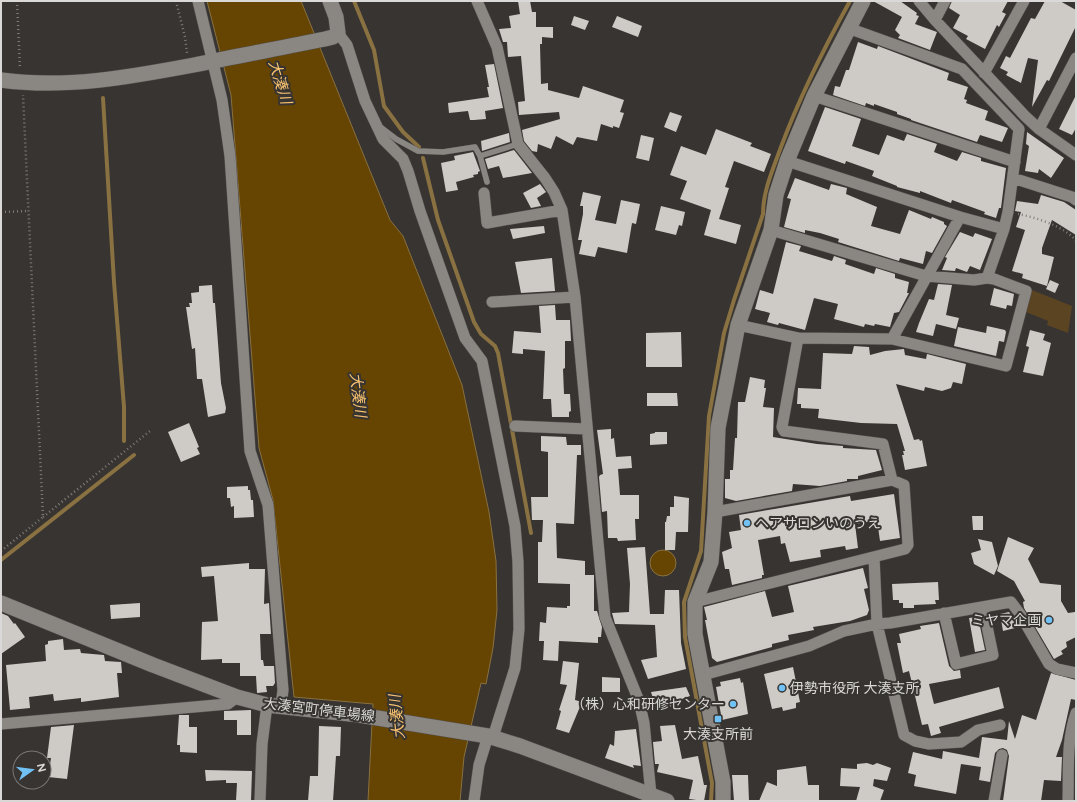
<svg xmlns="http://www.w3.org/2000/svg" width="1077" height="802" font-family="Figtree,'Noto Sans JP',sans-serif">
  <rect width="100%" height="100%" fill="#373431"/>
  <path fill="#5b4422" d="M1032,290L1072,306L1068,333L1047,325L1048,321L1026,312Z"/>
  <path fill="#664401" stroke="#897141" d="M207,1H301L390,220L403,236L462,385L489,512L496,561L497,610L493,648L486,684L481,683L464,757L460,801H368L373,704L294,697L273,500L259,448L231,95Z
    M650 563a13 13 0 1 1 26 0a13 13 0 1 1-26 0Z"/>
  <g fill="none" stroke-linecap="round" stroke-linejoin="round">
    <path stroke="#897141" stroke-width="4" d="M354,1L374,50L384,106L403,132L419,147
      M103,98L114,282L124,407V441
      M423,158L438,220L474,322L481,334L495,346L498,353L531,533
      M1,560L134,455
      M711,801L712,783L685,637L684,602L701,551L709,416L724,333L734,300L763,214C763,191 773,169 781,147C800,96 824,48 850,1"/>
  </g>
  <path fill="#cecbc6" d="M518,1H530L532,12H536V27H553V38L542,37V44H540L541,84L548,83V90L579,98L583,86L624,100L620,112L624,113L619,128L613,126V128L601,124L597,141L577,137L573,145L556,136L551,149L538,144L537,152L532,151L524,141L522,130L560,119L559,112L519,115L518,102L525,101L521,56L508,57L507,42H503L499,29L511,28L509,16L520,14Z
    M873,1H900L917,13L916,15L919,16L915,24L937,32L930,50L898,38L900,35L895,30L902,17Z
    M952,1H1008L1002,12L1006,14L999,27L997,25L985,49L966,39L968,36L953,28L960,15L949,8Z
    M1045,1H1060L1076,10V26L1049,81L1047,80L1032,107L1038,60L1028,58L1021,83L1006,75L1008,72L1000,68L1006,56L1010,58L1031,18L1035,19Z
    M574,16L589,21L585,30L571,25Z
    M617,16L642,26L638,37L612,27Z
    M858,42L877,49L878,46L949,73L947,80L968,87L964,99L967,100L966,103L988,111L985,120L1008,128L1002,142L980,135L977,142L911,120V119L897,114V112L874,104V106L866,103L865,106L833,95L835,86L840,87L846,70H849Z
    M494,64L503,108L485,111L486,119L474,120H470L468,111L449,113L448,103L489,97L487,87H489L485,65Z
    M1076,95V128L1072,135L1059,129Z
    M825,107L861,119L852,146L879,155L887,135L904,141L907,134L937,144L934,152L957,161L962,152L981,158V161L1006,168L1001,208H999L996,218L984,214L985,212L952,200L951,203L920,191V193L897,187V186L872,176L874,171L846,161L845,164L808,151Z
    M670,112L682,116L676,132L664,127Z
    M716,129L752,143L750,146L771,154L764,172L734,161L725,187L729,188L719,219L741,225L736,244L704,235L711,210L680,199L687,181L670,175L681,146L706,155Z
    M1027,132L1064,158L1051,178L1039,169L1038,173L1025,171L1029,146L1026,144Z
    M509,133L510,142L482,151L481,141Z
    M641,135L654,138L649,161L636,158Z
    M514,150L532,173L503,178L499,166L488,169L485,159Z
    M473,152L480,171L478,172V174L473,175L474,177L456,182L458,190L446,192L441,163L455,160L454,156Z
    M795,178L829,190L831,184L847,188L846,194L877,207L871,226L900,234L909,210L931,219L932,217L944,222V224L947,226L932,253L926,251L923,264L900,258L899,261L838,242L839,239L820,233L805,230V233L784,227L791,199L787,198Z
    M540,184L546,192L537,198L541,206L531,208L523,193Z
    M583,192L601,196L595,220L616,224L621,200L640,204L636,224L632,223L627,253L598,247L595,257L579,254L582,240H578L583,214V206H580Z
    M1041,195L1064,202L1076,210V235L1052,220L1042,248V254L1054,257L1047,286L1022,278L1023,274L1012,271L1025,230L1016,227L1021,212L1015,211L1017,201L1038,204Z
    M661,206L685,212L682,226L679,225L676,235L655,230Z
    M544,226L545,233L513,239L510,229Z
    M960,232L973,237L975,233L992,239L980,270L970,266L967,272L956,268L955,271L942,270L947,258L945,257Z
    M786,242L801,246L799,251L832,261L834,256L846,260L845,264L874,274L876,268L895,274V278L909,282L907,293H909L899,312L894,313L890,327L875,324L874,326L865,324L864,327L834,319L838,304L814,298L805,330L779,323L778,325L767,322L770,313L755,309L760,290L773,294Z
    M552,258L555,291L521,293L515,262Z
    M1050,280L1059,284L1055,293L1046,289Z
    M938,284L952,285L946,315L959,318L956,329L936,324L933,336L916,332L919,323L929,299L934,300Z
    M212,285L213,303H215L221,383L226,408L225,413L208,417L202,379H197L195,348L192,349L186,307H190L189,303H192L191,293L199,292V286Z
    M994,288L1014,294L1012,306L1007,305L1006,309L990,305Z
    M555,305L556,320H570L571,341H565V368L563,369L564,394H570L571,411L569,412V417H552L551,399H543L545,351L523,349V354L512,353L514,331L541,333L539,306Z
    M987,326L1005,330L1006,332L1004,342L999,341L996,356L954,346L958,327L986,333Z
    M1030,330L1045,334L1043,340L1051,343L1043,376L1023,372L1029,347L1026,346Z
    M681,332L682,367H646V333Z
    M854,346L869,347L870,355L885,351L904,349L905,355L926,359L927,354L966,364L962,384L953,382L951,388L942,391L925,387L924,391L896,384L914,440L919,439L920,441L922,440L927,466L905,470L902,455H904L903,451H905L897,424L861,423L818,418L819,409L801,408V404H797L798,388L821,389L823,353L852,354Z
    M750,377L765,380L764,388H766L763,407L774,408L773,437L817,444L843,446V448L876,450L882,470L858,476V479H847V481L820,486L793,484L792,491L736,501L725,498V479H730V470H733L735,438H737L738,402H745Z
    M647,393H677L678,406H647Z
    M189,423L199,447L197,448L200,454L181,462L168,432Z
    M611,429V439L614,438L616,457L631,456L632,468L618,469L620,495H639V519H635L636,540L618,541L617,538H608L607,511L602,512L599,477L600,475L603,474L597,430Z
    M655,432H667V444L650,445V434L655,433Z
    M541,436L566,437L567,445H581V455H577L574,524L556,523L557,558L585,561V575H594V611H597L602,627L601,637H598V643L559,641L558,661L543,660L544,641H539L540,622L546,623L547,607L567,608V606H570V584L538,583V542H542L543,520H532L531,497H548V452L541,451Z
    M248,486V490H250L251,500H253L254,517L234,518V506L231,507L230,498H227V487Z
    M894,494L900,538L880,541L877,520L855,524L858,548L846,550L845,546L820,550L821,557L790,562L785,543L781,544L780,536L758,540L764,575H762V578L732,585L729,569H725L722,552L732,548L729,532L741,530L739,515L850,496L851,501Z
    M674,496L689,498L688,532H676L675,550H665V522H666L667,516H670V507H674Z
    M972,516H983V530H973Z
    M1008,537L1034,548L1028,559L1040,583L1061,585V601L1068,613L1075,612L1076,637L1066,642L1067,647L1061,651L1063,654L1054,659L1024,608L1023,602L1025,601L1014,581L997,571Z
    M978,539L992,542L998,566L994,575L974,564L971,553L981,550Z
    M645,547L650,614H664L665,590H679L681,643L686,669L648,679L641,660L657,657L655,625L615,624L612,613L629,612L630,584L627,548Z
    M249,563V569H265L264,604L269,603L271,634H260L261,660H263L264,666H274L275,683L273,686H266L267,692L257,693L256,676H240V663H222V659L201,660L202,622L218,621L214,576L202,577L201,567Z
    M863,568L868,588L864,589L869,610L867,615L850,621L813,627L814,630L788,635L789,640L772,644V647L717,662L712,658L705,620H707L704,607L765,591L772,617L794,612L788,586Z
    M938,582L939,600H935L936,604L914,605V608H903V603H899V600H893L892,584Z
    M140,603V617L111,619L110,605Z
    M1009,612L1019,627L1003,631L1000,614Z
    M1,613L8,616L14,624L15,623L25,637L1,654Z
    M978,617L985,650L975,652L969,618Z
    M939,623L949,666L954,671L960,670L961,678L929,684L934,704L999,687L1004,708L939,727L941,733L931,736L928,724L922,725L909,671L903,673L897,643H901L899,634L921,629L920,626Z
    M63,639L64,650L80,649L81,653L104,655L105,661L121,662L122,673H117L119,697L81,702V698L54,701L53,694L29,697L30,708L10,710L6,665L46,661L45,645L48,644V641Z
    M563,661L579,663L575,700L582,702L569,733L556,729L561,711L559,710L567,685L560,684Z
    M793,667L800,702L796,703V708L783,711L782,707L772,709L764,674Z
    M1051,673L1076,680V700L1071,699L1062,740L1056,757H1062L1061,781L1044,780L1041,801H1003L1009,756L1007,750L1003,748L999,749L995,753L990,782L979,780L981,767L961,764L956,794L914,786L916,775L908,773L913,752L942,759L943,751L979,758L982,737L1007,740L1009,721L1015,739L1022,715L1036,720Z
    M602,677L620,678V692H602Z
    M740,678L741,683L743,682L748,714L722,720L716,687L721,686L720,682Z
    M686,687L690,696L679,700L680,703L657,711L651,692Z
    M251,710V735H237V720H224V711Z
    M179,715H189V727H197V753L180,752V745H177Z
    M74,725L67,779L48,777L51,758H47L51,727Z
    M675,725L682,759L698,756L704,785H707L704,801L689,799L693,780L657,772L659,764H655L653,742L662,741L660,726Z
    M319,726L341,727L340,756H336L333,801H308L310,776H318Z
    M636,729L641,766L633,765L634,768L605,758L610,744L614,746L615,731Z
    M867,763L873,765L877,763L891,768L887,781L874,779L873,786L884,790L880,801H856L860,787L840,786L841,768L857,769V764Z
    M806,766L808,785H819V801H759L767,782L777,786V770Z
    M205,770L252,771L251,801H236L237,783H226V780L206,781Z
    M732,775H748L749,801H734Z"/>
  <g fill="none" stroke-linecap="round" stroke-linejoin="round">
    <defs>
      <path id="lane" d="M379,126L396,139L418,151L443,152L475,147L480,156L487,182
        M480,156L518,144"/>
      <path id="street" d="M198,1L222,100L230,156L250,451L268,505L283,690L281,706
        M477,1L497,47L518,144L545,178L554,192L562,210L575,297L605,617L639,701L644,723L651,795
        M919,1L935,20L1025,116L1039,129L1076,155
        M935,20L945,1
        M338,33L347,45L365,101L383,139L403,159L408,171L420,211L465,338L482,361L515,526L518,562L519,629L515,668L493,737
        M984,73L1024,1
        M814,96L1015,162
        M1039,129L1076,58
        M787,161L960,217L1004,229L1008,212L1019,129L962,69L848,28
        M1013,178L1072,197L1076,200
        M484,193L487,223L562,210
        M987,278L1004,229
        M492,302L575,297
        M738,325L798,338L892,339L1006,366L1026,291L994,279L987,278L974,280L926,276L771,230
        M798,338L782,427L784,431L883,444L892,480
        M892,339L960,217
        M515,426L587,429
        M695,602L905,549L908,545L904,485L892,480L715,512
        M944,613L956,664L993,655L983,607
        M703,675L809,646L844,631L877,624L874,557
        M1,724L228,704L237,697
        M1000,725L978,730L961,742L929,744L915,741L904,735L877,624L890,623L1011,602L1020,614L1049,664L1057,669L1076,673
        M260,801L262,744L267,705
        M474,801L479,765L488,736
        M994,801L1002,755
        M1068,801C1069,772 1066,741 1076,713"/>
      <path id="secondary" d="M1,80C66,89 130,77 194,65C237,56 281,48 325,39L333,37L338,33L336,17L330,1
        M1,603L153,665L237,697L267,705L359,715L488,736L520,746L667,801
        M723,801V782L695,634V602L711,562L715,512L718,428L738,325L771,230L776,195L787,161L814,96L863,1"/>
    </defs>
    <use href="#lane" stroke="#53514e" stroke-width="6"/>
    <use href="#street" stroke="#53514e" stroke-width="12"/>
    <use href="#secondary" stroke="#53514e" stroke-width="16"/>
    <path stroke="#7e7c7a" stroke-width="2.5" stroke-dasharray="1 3" stroke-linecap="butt" d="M17,1L20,68
      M176,1L185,37L187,53
      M1,212L27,211
      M1018,214C1035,217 1066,227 1076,241
      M43,517L150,431
      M1,551L43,517L23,95"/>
    <use href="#lane" stroke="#8a8783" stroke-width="5.5"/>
    <use href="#street" stroke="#8a8783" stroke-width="11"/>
    <use href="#secondary" stroke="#8a8783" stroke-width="15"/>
  </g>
  <g fill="#71c1f5" stroke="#373431" stroke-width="1.5">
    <circle cx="747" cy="523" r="4"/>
    <circle cx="1049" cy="620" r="4"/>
    <circle cx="782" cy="688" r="4"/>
    <circle cx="733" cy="704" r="4"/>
    <rect x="714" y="715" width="8" height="8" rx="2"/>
  </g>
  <g text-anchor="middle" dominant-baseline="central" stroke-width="4" stroke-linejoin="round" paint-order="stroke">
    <g font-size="14" fill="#dad9d7" stroke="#373431" text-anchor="start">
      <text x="755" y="523">ヘアサロンいのうえ</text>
      <text x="1041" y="620" text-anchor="end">ミヤマ企画</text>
      <text x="790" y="688">伊勢市役所 大湊支所</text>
      <text x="725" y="704" text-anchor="end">（株）心和研修センター</text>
      <text x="718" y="734" text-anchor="middle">大湊支所前</text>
    </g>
    <g font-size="14" fill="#dad9d7" stroke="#373431">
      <text transform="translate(319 710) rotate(7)">大湊宮町停車場線</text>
    </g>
    <g font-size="15" font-style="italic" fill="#f7c170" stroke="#373431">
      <text transform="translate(280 82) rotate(73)">大湊川</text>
      <text transform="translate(358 395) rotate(83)">大湊川</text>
      <text transform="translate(397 717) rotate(-96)">大湊川</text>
    </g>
  </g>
  <rect width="1077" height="802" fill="none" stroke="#dad9d7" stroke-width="4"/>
  <g transform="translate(32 770) rotate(76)"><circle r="19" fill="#373431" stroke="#787673"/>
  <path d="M0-3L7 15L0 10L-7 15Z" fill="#71c1f5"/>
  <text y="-6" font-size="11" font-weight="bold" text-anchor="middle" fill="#dad9d7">N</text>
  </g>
</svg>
